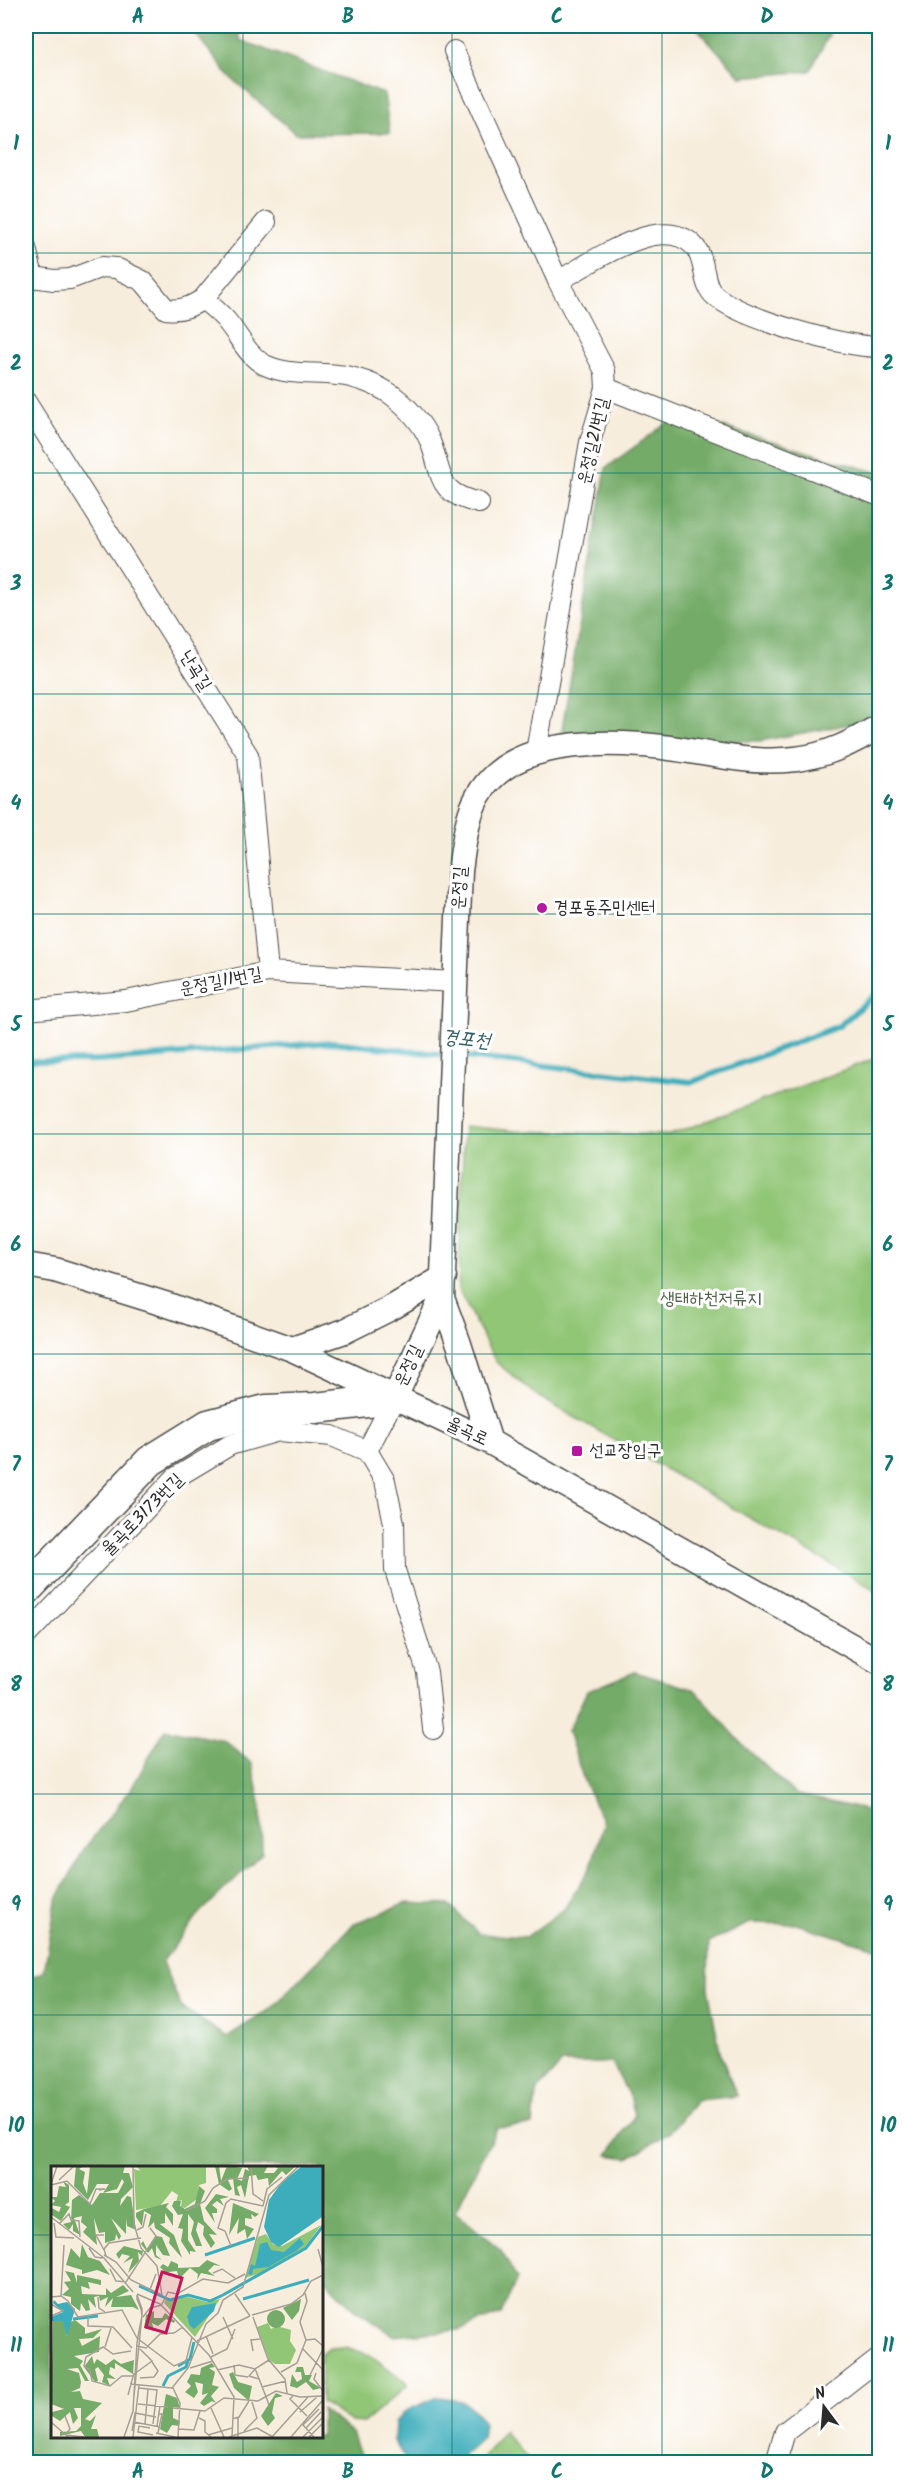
<svg xmlns="http://www.w3.org/2000/svg" width="905" height="2488" font-family="Kalam,'Poor Story',sans-serif">
  <rect width="100%" height="100%" fill="#fff"/>
  <filter id="ink" filterUnits="userSpaceOnUse"><feTurbulence type="fractalNoise" baseFrequency=".0167" numOctaves="2"/><feDisplacementMap in="SourceGraphic" scale="12" xChannelSelector="R" yChannelSelector="G"/><feConvolveMatrix kernelMatrix="1 2 1 2 8 2 1 2 1" color-interpolation-filters="sRGB"/></filter>
  <filter id="wash" filterUnits="userSpaceOnUse"><feTurbulence type="fractalNoise" baseFrequency=".008" numOctaves="4" result="noise"/><feDisplacementMap in="SourceGraphic" scale="24" xChannelSelector="R" yChannelSelector="G"/><feGaussianBlur stdDeviation="1.35" result="paint"/><feColorMatrix in="noise" values="0 0 0 0 0 0 0 0 0 0 0 0 0 0 0 0 0 1.4 0 .05"/><feComposite in="paint" operator="in"/></filter>
  <g filter="url(#wash)">
    <rect width="100%" height="100%" fill="#f7eddc"/>
    <path fill="#92c677" stroke="#5e7851" stroke-width="1.5" d="M879,1057H880L879,1592L539,1397L496,1362L458,1289L464,1126L515,1131L670,1135Z
      M345,2347L370,2355L406,2382L407,2386L363,2423L351,2422L321,2402V2354L330,2348Z
      M504,2431V2432L530,2462H480Z"/>
    <path fill="#75ab68" stroke="#506b4a" stroke-width="1.5" d="M189,26H237L240,40L384,94L390,133L296,134L230,77Z
      M695,26H826L829,35L810,71L741,77Z
      M679,414L879,473V719L760,741H560L606,468Z
      M635,1672L695,1690L744,1746L795,1794L879,1813V1949L796,1924L750,1923L709,1942L708,1989L721,2056L737,2096L697,2100L669,2133L628,2158L608,2155L635,2115L631,2100L612,2063H562L536,2092L533,2125L497,2128L455,2212L500,2249L517,2279L501,2314L458,2330L395,2336L356,2311L321,2276V2167H52V2436H321V2409L352,2433L363,2462H126L114,2456L63,2458L58,2462H26V1979L44,1972L56,1901L84,1849L131,1789L165,1729L225,1741L252,1764L261,1807L262,1853L199,1914L162,1962L181,2007L227,2037L272,2008L355,1923L407,1903L449,1905L479,1934L526,1937L564,1909L590,1869L604,1824L584,1781L568,1731L587,1691Z"/>
    <path fill="#3eadbb" stroke="#346c73" stroke-width="1.5" d="M437,2397C463,2399 469,2402 484,2423L482,2438L456,2462H407L394,2441L395,2422L406,2411Z"/>
    <g fill="none" stroke-linecap="round" stroke-linejoin="round">
      <path stroke="#3eadbb" stroke-width="6" d="M457,1056L692,1082L839,1026L880,990
        M26,1061H98L333,1042L446,1055"/>
    </g>
  </g>
  <g filter="url(#ink)">
    <g fill="none" stroke-linecap="round" stroke-linejoin="round">
      <defs>
        <path id="minor" d="M454,51L558,281L605,371L606,388L590,442L536,752
          M26,248L33,277L26,283
          M33,277L54,280L70,279L102,267L116,268L143,281L166,309C181,311 191,307 203,299L266,222
          M558,281C590,264 661,211 694,246C707,260 701,284 715,296C746,320 840,346 880,347
          M203,299C212,307 222,314 229,324C240,338 249,357 265,365C289,376 312,372 337,375C354,376 378,385 392,395C407,406 423,424 430,441C444,477 435,492 479,503
          M606,388L880,496
          M26,402L248,755L268,972
          M26,1010L126,1001L268,972L455,982
          M367,1451L385,1481L394,1523L395,1570L427,1672L433,1729
          M26,1636L175,1478L230,1445L279,1431L332,1436L367,1451L394,1399
          M776,2462L785,2432L880,2358"/>
        <path id="tertiary" d="M26,1265L55,1270L171,1306L292,1349L490,1442L880,1662
          M442,1298L459,1344L490,1442
          M292,1349L345,1331L393,1307L444,1277
          M394,1399L442,1298L460,871C463,850 465,828 472,809C497,742 583,741 642,745C694,748 743,766 796,759C828,755 852,743 880,726"/>
        <path id="primary" d="M26,1590L150,1461L208,1425L266,1410L315,1408L394,1399"/>
      </defs>
      <use href="#minor" stroke="#4a4846" stroke-width="22"/>
      <use href="#tertiary" stroke="#4a4846" stroke-width="27"/>
      <use href="#primary" stroke="#4a4846" stroke-width="33"/>
      <use href="#minor" stroke="#fff" stroke-width="20"/>
      <use href="#tertiary" stroke="#fff" stroke-width="24"/>
      <use href="#primary" stroke="#fff" stroke-width="30"/>
    </g>
  </g>
  <path fill="none" stroke="#0f766e" stroke-width="1.5" stroke-opacity="0.55" d="M243,26V2167M452,26V2462M662,26V2462M26,253H880M26,473H880M26,694H880M26,914H880M26,1134H880M26,1354H880M26,1574H880M26,1794H880M26,2015H880M26,2235H52M321,2235H880M243,2436V2462"/>
  <g fill="#b5179e" stroke="#fff" stroke-width="2">
    <circle cx="542" cy="908" r="6"/>
    <rect x="571" y="1445" width="12" height="12" rx="3"/>
  </g>
  <g text-anchor="middle" dominant-baseline="central" stroke-width="6" stroke-linejoin="round" paint-order="stroke">
    <g font-size="18" fill="#2b2b2b" stroke="#fff">
      <text transform="translate(594 441) rotate(-77)">운정길21번길</text>
      <text transform="translate(195 671) rotate(58)">난곡길</text>
      <text transform="translate(460 888) rotate(-86)">운정길</text>
      <text transform="translate(221 982) rotate(-11)">운정길11번길</text>
      <text transform="translate(409 1366) rotate(-65)">운정길</text>
      <text transform="translate(467 1432) rotate(25)">율곡로</text>
      <text transform="translate(143 1515) rotate(-45)">율곡로3173번길</text>
    </g>
    <g font-size="18" fill="#2b2b2b" stroke="#fff" text-anchor="start">
      <text x="554" y="908">경포동주민센터</text>
      <text x="589" y="1451">선교장입구</text>
    </g>
    <g font-size="18" fill="#4f6146" stroke="#fff">
      <text x="711" y="1299">생태하천저류지</text>
    </g>
    <g font-size="20" font-style="italic" fill="#335f65" stroke="#fff">
      <text transform="translate(466 1040) rotate(6)">경포천</text>
    </g>
  </g>
  <g transform="translate(51 2166)">
    <rect width="272" height="272" fill="#f7eddc"/>
    <path d="M86,0H155V17L148,19L146,33L134,42L130,41L131,34L125,36L127,29L121,25L109,40L85,44L83,3L89,5ZM270,59L254,81L213,106L194,112L207,71L215,68L222,78L231,80ZM137,131L156,136L169,133L144,171L113,137L114,134ZM217,157L220,163L226,160L240,164L239,175L245,184L239,198H224L218,194L206,161Z" fill="#92c677"/>
    <path d="M25,0H33L28,3L34,6L32,17L36,28L39,0H74L72,7H78L82,21L70,33L69,40L76,30L80,31L85,64L76,60L75,52V68L60,52L70,70L68,74L65,68L64,74L54,77V66L48,67L43,52L46,79L32,66L36,61L30,56L31,50L23,52L29,69L22,65V58L18,64L12,58L20,56L21,34L28,29L41,39L49,27H67L73,16L71,13L66,23L52,27L58,18H46L37,34L23,20ZM164,0H168L170,15L176,0L191,2L186,13L191,15L194,3L198,5L196,0H217L213,7H223L227,2L222,0H245L235,9L231,5L218,20L217,12L207,14L205,9L198,10L194,32L190,19L186,21L189,30L184,29L182,12L177,14L181,23L178,25L168,18ZM12,15L18,19V36L14,39L19,41L10,55L1,49V42L8,46L10,41L0,39L4,35L0,31H6L8,20L15,21ZM148,20L154,25L149,38L153,55L166,69L158,68L164,77L160,82L152,69L153,60L147,56L145,64L151,80H145L140,68L143,56L137,48V74L145,86L139,85V89L130,75L132,63L127,62L132,48L127,49L121,40L123,35H130L129,40L134,43L144,38ZM165,28L178,31L169,33L173,40L166,35L161,39L166,43V47H161L164,57L154,42ZM118,37L115,41L122,48V60L114,47V57L109,58L123,69L131,92L118,77L119,72L104,62L103,56L97,62L100,49L93,45L91,60L85,51V47L93,43ZM182,37L208,48L204,51L200,48L201,53L194,52V59L203,63L196,73L194,63L186,68L188,52L178,69ZM105,70L111,71L119,90L112,89L105,79V89L111,94L104,91L101,82L97,87L90,78L92,75L96,83ZM31,78L37,91L49,95L59,109L46,104L31,108V104L15,99L20,82L29,92ZM73,80L92,85L91,90L87,86L88,95L77,107L82,92L72,97L79,90L71,88L68,93L65,88ZM156,94L170,100L163,99L157,105L164,110L150,107L146,114L147,108L139,102L128,113L126,105L117,106L119,111L109,101L112,98L117,101L120,95L127,98V102L148,101ZM14,105L23,107L26,117V109L50,114V119L37,116L39,123L30,120L31,128L55,129V122L60,127L72,119L78,125L65,131L80,129L88,144L82,141H60L62,132L54,141L57,131L49,135L48,130L43,131L45,142L37,133L39,144L35,145L30,137L29,145L20,138V131L11,129L18,123L13,116L20,115ZM250,133L248,145L241,154L232,142ZM216 153a9 9 0 1 1 18 0a9 9 0 1 1-18 0ZM103,145V152H111L114,147L124,155L123,157L115,153L107,160L101,157L103,165L93,162L95,149ZM2,154L13,155L16,171L18,157L24,154L34,162V168L51,163L42,172L28,173L31,180L49,170L48,186L23,190L32,195L29,199L38,215H34L27,202L16,203L28,207L30,216L29,222L20,226L29,225L32,233L51,237L34,253L39,255L45,249L40,263H46L48,271H34L30,265L9,270V266L25,265L30,260V242H23L27,252L22,258L19,246L9,255L1,250V246L13,243L0,238ZM41,190L43,198L46,193L55,199L63,193L70,198L83,194L82,208L64,197V203L59,201L58,208L65,213L56,212L59,220L51,216L53,209L47,201L44,203L47,215L44,216L33,201ZM161,197L164,201L158,202L164,206L161,219L168,221L160,230L165,237L161,235L153,240L149,237L157,227L151,229L152,218L144,216L147,226L143,232L134,226L140,220L136,216L140,208L149,209L150,202ZM246,201H252L254,209H261L258,215L270,222L262,224L255,216L246,222L239,220L241,208L246,216L251,213L250,206H244ZM182,206L187,216L201,220L198,235L183,222L178,208ZM225,227L232,230L224,232L221,247L224,252L217,260L210,250ZM115,228L126,232L129,242L122,241V252L129,255L128,260L121,259L116,267L109,263Z" fill="#75ab68"/>
    <path d="M251,0H271V51L228,81L220,76L213,61L218,34L231,16ZM249,72L253,78L245,85L217,101L202,103L201,109L197,108L200,98L204,100L209,78L216,76L220,84L233,86ZM3,134L7,138L16,136L24,143L16,171L12,155H0V151L12,146L2,137ZM165,137L163,145L143,163L139,160L136,151L141,141Z" fill="#3eadbb"/>
    <path fill="none" stroke="#3eadbb" stroke-width="3" d="M154,89L204,72M88,120L119,134L137,129L159,135L172,129M172,129L255,82L272,60M192,133L258,114M22,153L47,150M127,200L139,193L143,176M112,220L117,210L135,201L137,195"/>
    <path fill="none" stroke="#a59f95" stroke-width="1.5" d="M82,0L83,58L90,82L106,100L111,129M200,0L202,28L212,35M8,14L23,0M0,18L6,0M0,19L16,15L39,38L45,23H54L48,24M212,40L216,23L231,11M135,45L154,35L162,22L176,13L198,12M0,51L53,92L82,126M3,57L5,71L23,72M8,58L18,48L20,54L28,55L29,71M86,64L92,61L95,48M180,80L174,65L167,62L175,37L180,33L212,40M38,82L44,91L52,92M267,83L272,101M53,84L45,69H53M53,89L65,96L80,114L111,129M55,90L53,83L58,77L90,72M59,103L65,115L75,116L105,70L99,62M162,107L171,103L184,112M98,126L105,108M86,128L109,138L158,189L183,231L181,271M184,128L199,150M10,130L13,79M0,131L10,130L17,135L27,151L71,144L86,172L123,200L135,195L141,171M47,131L48,142L54,146M0,138L12,145L0,150M110,140L117,126L126,128L152,113L177,117L194,108M201,149L240,138L252,129L260,115L272,109M37,151V160L62,161L81,182M92,151L99,142L111,139M172,151L182,173M202,151L217,193L234,213L236,227M155,170L162,188M255,174L264,173L272,180M146,175L199,150M86,180L95,182L109,168L123,167L132,161M54,181L60,162M251,182L272,204M80,185L62,188L52,181L35,191L33,200L39,204L41,215L59,220L71,210H82M202,185L200,174L209,173M160,191L176,183L184,163M183,199L184,209L197,211M139,202L162,195M166,204L188,199L204,203L218,194M86,206L101,195L89,183M230,206L246,197L255,174L249,156L256,135L254,127M265,207L263,213L272,225M259,209L272,183M89,212L103,211L107,205L101,196M208,213L198,210L204,203L205,205L217,236L218,240M79,218L121,222L137,202L155,158L167,147L172,134L192,121L218,29L248,0M211,221L235,215M88,222L106,224L102,258M122,222L129,237L127,271M77,229L83,207M242,230L239,233L256,250M87,238L117,241M122,242L154,245L173,232L207,235L225,225L249,231L272,230M160,242L173,271M249,246L266,231M107,248H111L107,267M148,252L154,255V266L160,271M187,252V271M181,253L188,251L198,235M0,256L17,271M83,256L109,261M94,258L97,223M106,260L109,240M99,262L88,260L87,266L102,269M255,262L270,246M128,263L143,264L149,245M81,265L84,247L105,251M193,265L206,252L201,236M105,267L124,271M14,269L19,263L14,250M15,269L33,271M157,269L181,262M73,271L82,245L86,177L88,165L91,150L90,143L86,133V129L91,143V149L83,230M82,271L88,219M178,271L206,262L222,271M221,271L257,231M240,271L271,235M252,271L272,251M258,271L272,257M263,271L252,259L268,243"/>
    <path fill="#c2185b" fill-opacity="0.15" stroke="#c2185b" stroke-width="3" d="M111,106L131,112L115,167L95,161Z"/>
    <rect width="272" height="272" fill="none" stroke="#2b2b2b" stroke-width="3"/>
  </g>
  <rect width="905" height="2488" fill="none" stroke="#fff" stroke-width="66"/>
  <g transform="translate(824 2407) rotate(344)" stroke="#ffffff" stroke-width="4.5" paint-order="stroke">
  <path d="M0-4.5L10 22L0 15L-10 22Z" fill="#2b2b2b"/>
  <text y="-9" font-size="16" font-weight="bold" text-anchor="middle" fill="#2b2b2b">N</text>
  </g>
  <rect x="33" y="33" width="839" height="2422" fill="none" stroke="#0f766e" stroke-width="2"/>
  <g font-size="20" text-anchor="middle" font-weight="bold" fill="#0f766e">
    <text x="138" y="23">A</text>
    <text x="348" y="23">B</text>
    <text x="557" y="23">C</text>
    <text x="767" y="23">D</text>
    <text x="16" y="150">1</text>
    <text x="888" y="150">1</text>
    <text x="16" y="370">2</text>
    <text x="888" y="370">2</text>
    <text x="16" y="590">3</text>
    <text x="888" y="590">3</text>
    <text x="16" y="810">4</text>
    <text x="888" y="810">4</text>
    <text x="16" y="1031">5</text>
    <text x="888" y="1031">5</text>
    <text x="16" y="1251">6</text>
    <text x="888" y="1251">6</text>
    <text x="16" y="1471">7</text>
    <text x="888" y="1471">7</text>
    <text x="16" y="1691">8</text>
    <text x="888" y="1691">8</text>
    <text x="16" y="1911">9</text>
    <text x="888" y="1911">9</text>
    <text x="16" y="2132">10</text>
    <text x="888" y="2132">10</text>
    <text x="16" y="2352">11</text>
    <text x="888" y="2352">11</text>
    <text x="138" y="2478">A</text>
    <text x="348" y="2478">B</text>
    <text x="557" y="2478">C</text>
    <text x="767" y="2478">D</text>
  </g>
</svg>
